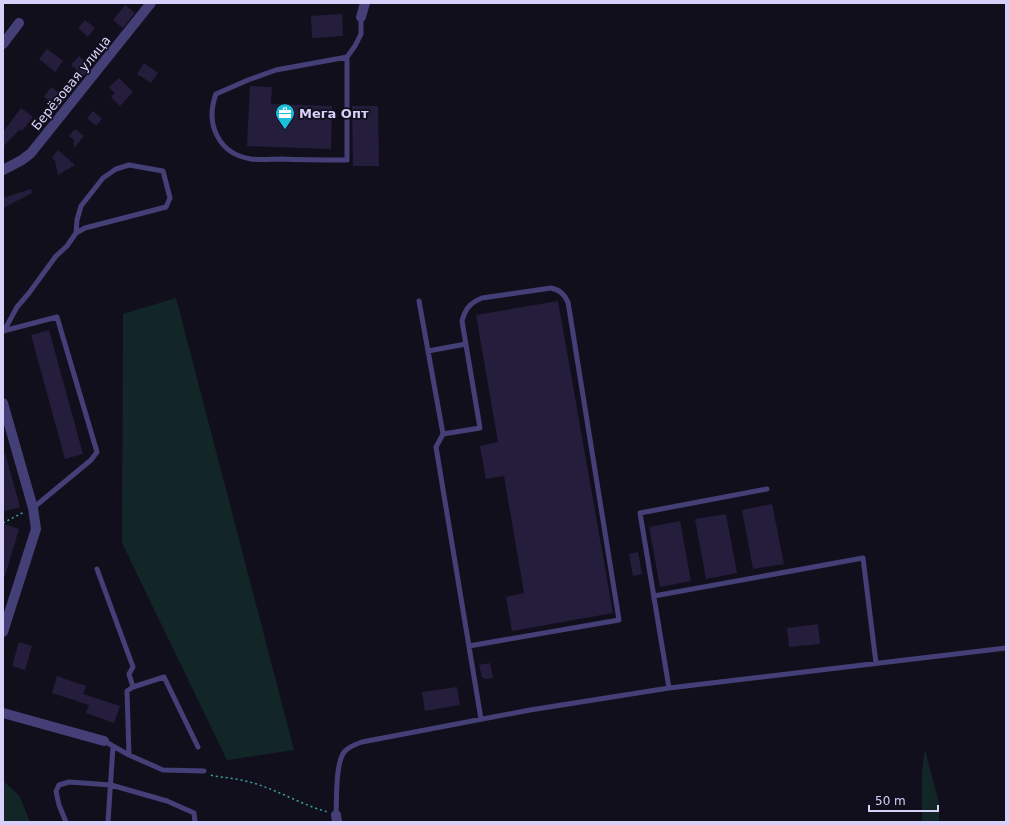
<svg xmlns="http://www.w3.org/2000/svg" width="1009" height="825" font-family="'DejaVu Sans',sans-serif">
  <rect width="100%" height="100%" fill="#120f1d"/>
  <path fill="#122627" d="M176,298L294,750L227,760L122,543L123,314Z
    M925,750L939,803V822H922V771Z
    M3,781L19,795L30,822H3Z"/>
  <path fill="#251d3c" d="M125,5L135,13L123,28L113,20Z
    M342,14L343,36L312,38L311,16Z
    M85,20L95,28L88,37L78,28Z
    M47,49L63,61L55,72L39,59Z
    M79,56L91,67L84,76L71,65Z
    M144,63L158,73L151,83L137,74Z
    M119,78L133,92L120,106L111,97L115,93L109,87Z
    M250,86L272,87L271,104L332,106L331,149L247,146Z
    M51,87L66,97L59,108L44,97Z
    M352,106H378L379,166H353Z
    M21,108L33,117L22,131L20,129L3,147V132Z
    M93,111L102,119L96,126L87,118Z
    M75,129L84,136L74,148V140L69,136Z
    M58,150L75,165L58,175L55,161L52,158Z
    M31,189L32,193L3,208V198Z
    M558,301L613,613L512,631L506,597L524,593L504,476L486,479L480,446L498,442L476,315Z
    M49,330L83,454L65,459L31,335Z
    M3,453H5L20,507L5,511L3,504Z
    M772,504L784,564L753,569L742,510Z
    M726,514L737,573L706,579L695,519Z
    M680,521L691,581L660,587L649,527Z
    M4,524L19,529L5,576H3V529Z
    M638,552L642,574L633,576L629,554Z
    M818,624L820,644L789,647L787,628Z
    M19,642L32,646L25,670L12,666Z
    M490,663L493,678L485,679L482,677L479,665Z
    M57,676L86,686L83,694L120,706L114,723L86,713L89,705L52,693Z
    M457,687L460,705L425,711L422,692Z"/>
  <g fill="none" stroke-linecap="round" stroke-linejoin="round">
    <path stroke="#3ba3a2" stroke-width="1.5" stroke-dasharray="2 3" stroke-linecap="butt" d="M3,523L24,512
      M211,775L213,776C230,778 247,780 262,786C285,794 305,806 328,812"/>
    <path stroke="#443f77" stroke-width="5" d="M347,57V160C325,160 303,160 282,159C272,159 261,160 251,159C218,154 205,123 216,94L248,80L276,70L347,57L355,46L361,34V17
      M419,301L443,434L436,447L481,719
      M3,331L57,317L97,452L91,460L33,508
      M4,331L17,307L29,293L56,256L67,246L76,233L85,228L166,207L170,198L163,171L129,165L116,169L103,178L81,206L77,220L76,233
      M428,351L466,344
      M443,434L480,428L462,321C465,309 470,303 482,298L551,288C560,290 564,294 568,302L619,620L469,646
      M97,569L133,667L129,674L133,687
      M654,596L863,558L876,663
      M669,688L640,513L767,489
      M104,741L129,755L163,770L204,771
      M129,755L127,691L133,687L164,677L198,747
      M336,815C337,799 335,762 345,751C350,746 356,744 362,742L530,710L669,688L1006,648
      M66,822L59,805L56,791L59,785L69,782L111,785L167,801L194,813L195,822
      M108,822L113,746"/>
    <path stroke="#443f77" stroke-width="10" d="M361,17L365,3
      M3,44L19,23
      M3,170L22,160L31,153L151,3
      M3,403L33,508L36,529L3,632
      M3,713L104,741
      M336,815L337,822"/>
  </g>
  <defs>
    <symbol id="office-pin" viewBox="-11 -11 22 30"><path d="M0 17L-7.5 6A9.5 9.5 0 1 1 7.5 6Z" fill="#1bbedb" stroke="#120f1d"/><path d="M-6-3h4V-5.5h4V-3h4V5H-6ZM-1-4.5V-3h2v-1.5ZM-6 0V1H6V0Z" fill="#fff"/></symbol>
  </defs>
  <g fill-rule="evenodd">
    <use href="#office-pin" x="274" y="102" width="22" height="30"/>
  </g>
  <g text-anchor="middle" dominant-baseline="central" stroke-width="3.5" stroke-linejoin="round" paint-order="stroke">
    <g font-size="13" fill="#d7d1f9" stroke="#120f1d">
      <text transform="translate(71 83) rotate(-51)">Берёзовая улица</text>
    </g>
    <g font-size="13" font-weight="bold" fill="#d7d1f9" stroke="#120f1d" text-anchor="start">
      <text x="299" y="113">Мега Опт</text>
    </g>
  </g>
  <rect width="1009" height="825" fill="none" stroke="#d7d1f9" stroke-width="8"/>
  <path d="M869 805v6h69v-6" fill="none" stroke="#d7d1f9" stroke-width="2"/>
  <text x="875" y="805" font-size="12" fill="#d7d1f9" stroke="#120f1d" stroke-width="3" paint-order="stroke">50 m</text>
</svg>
